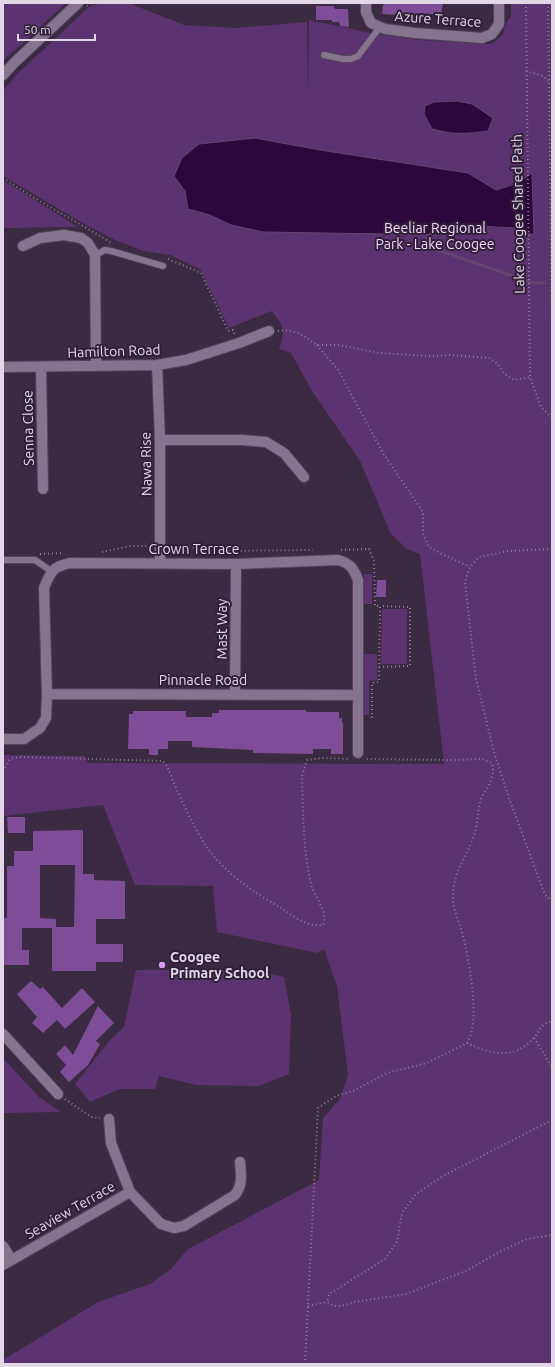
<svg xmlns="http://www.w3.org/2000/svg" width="555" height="1367" font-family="Ubuntu,sans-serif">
  <rect width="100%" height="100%" fill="#3a2a42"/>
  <path fill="#5d3271" d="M3,3H66L3,61Z
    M100,3H132L136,6L184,25L235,28L307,22L308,96L309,20L371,33L418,40L489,44C510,36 500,28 511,17V3H552V1364H3V1360L98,1302L150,1284L171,1269L188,1249L319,1180L323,1118L340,1099L348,1075L337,986L324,949L317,953L217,932L213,886L135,885L103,805L3,816V755L85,756L87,763L444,764L420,554L407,549L391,534L360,461L312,391L291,353L279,349C286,327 284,329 272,311L229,328L200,269L170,255L143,251L115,240L79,221L3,176V91L17,74L89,7Z
    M3,180L78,227L3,228Z
    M364,574H372V604H363Z
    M382,609H407V664H381Z
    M364,654H377V680L369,681V715H364Z
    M249,969L284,977L291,1014L289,1074L259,1086L196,1085L159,1076L155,1089H120L90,1102L75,1084L111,1039L124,1027L136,970Z
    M3,1058L39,1097L61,1112L3,1113Z"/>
  <path fill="#2d063d" stroke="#634570" d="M457,101L472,104L493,118L488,131C464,134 455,135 432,129L424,114L425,106L434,102Z
    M255,138L320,150L468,173L496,190L518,183L532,173L534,235L515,228L476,226L451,235L263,232L231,225L210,215L188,209L185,191L174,176L182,158L199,144Z"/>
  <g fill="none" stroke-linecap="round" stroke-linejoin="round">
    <path stroke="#634570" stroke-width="3" d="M430,234L435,249L533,283H544"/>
  </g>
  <path fill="#7f4c97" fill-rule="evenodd" d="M385,3H443L441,15L419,13V16L382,14L383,5H384Z
    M316,6H334L335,9H348L349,27L340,26L339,22H332V20H316Z
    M377,580H386V597H376Z
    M219,710H306V712H339V718H342V723H343V754H331V749H313V754L253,753V750L192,747V741H168V749H158V755H149V749H128L129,714H133V711H186V717H212V713H219Z
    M7,817H25V833H8Z
    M83,830V874H94V880L125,881V919H96V944H123V962H96V971H52V928H22V950H29V965H3V918H7V866H14V851H33V831ZM40,865H75L74,927H56V919L40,918Z
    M31,981L40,989L43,987L62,1008L82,988L95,1002L65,1029L57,1020L43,1033L32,1023L37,1017L17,994Z
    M98,1006L114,1023L96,1041L100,1044L88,1065L69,1082L60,1072L66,1065L56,1054L65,1045L73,1055Z"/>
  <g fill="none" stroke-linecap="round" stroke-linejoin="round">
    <defs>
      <path id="service" d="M324,55L343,59H351L358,56L380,27
        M95,255L105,250L111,251L163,266
        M3,560H35L51,571"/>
      <path id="minor" d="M366,3V12L371,23L385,29L415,33L482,38L492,34L499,24V3
        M23,246L40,238L64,235L81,238L88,243L95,255L96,366
        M157,365L160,440V563
        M3,367L157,365L186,360L239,343L269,331
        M41,367L43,489
        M160,440H242L266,442L284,453L304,477
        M47,694L358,695
        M235,694L236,564
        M3,739H24L40,728L46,718L47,694L44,588C51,571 52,567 70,563L236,564L338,560C350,563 354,569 358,580V753
        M3,1034L58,1094
        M109,1119L111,1143L130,1192L161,1224L174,1228L184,1226L235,1195C243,1185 241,1174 240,1162
        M3,1246L11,1259
        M3,1265L130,1192"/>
      <path id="secondary" d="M3,75L15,62L78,3"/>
    </defs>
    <use href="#service" stroke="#53455a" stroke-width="8"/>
    <use href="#minor" stroke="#53455a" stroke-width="12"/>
    <use href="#secondary" stroke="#53455a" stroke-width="12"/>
    <path stroke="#8b7e92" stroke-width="2" stroke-dasharray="1 3" stroke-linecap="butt" d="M526,3L530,377L541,407L552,418
      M548,3L552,334
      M87,6L92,3
      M526,71L543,76L548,81
      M3,178L33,197L112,243
      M168,259L201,273L228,331L233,330L235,335
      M278,331L285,330L299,333L317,345H339L379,353L431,356L450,355L489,358L498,364L505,374L514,380L530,377
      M317,345L338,370L383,453L423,512V534L428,546L442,554L470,567
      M169,546H186L218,551L313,550
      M552,549L508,551L479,557L470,567L465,582L476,679L494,752L509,798L545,895L552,901
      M341,550L369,549L374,561L375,606H380L379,682L372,683V717H368
      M102,552L131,546H151
      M40,554L64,553
      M379,667L410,666V607L380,606
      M3,771L10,759L19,757L163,761L167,766C177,791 191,823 206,846C215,859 228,872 240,881C253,892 268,900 281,908C293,916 308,928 323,925C328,911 315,898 311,884C303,849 303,812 302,776L307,760L322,758L350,759
      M534,1038L552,1067
      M467,1043C490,1054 514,1060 533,1039C542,1030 537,1026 552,1021
      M65,1099L91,1117L100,1118
      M552,1120L443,1176L416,1194L402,1213L397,1242L385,1259L329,1294L327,1302L334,1306H341L355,1302L406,1294L468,1270L501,1251L527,1239L552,1235
      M308,1306L327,1302
      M305,1364L318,1108L336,1096L353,1091L387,1073L427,1063L467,1043C481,1022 469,960 463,936C460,923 452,908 453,895C454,870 466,859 473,838C478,826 477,812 481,799C487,786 496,778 492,763L482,759L453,760L366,759"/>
    <use href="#service" stroke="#86748f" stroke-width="6"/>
    <use href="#minor" stroke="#86748f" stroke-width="10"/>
    <use href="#secondary" stroke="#86748f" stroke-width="10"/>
  </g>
  <circle fill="#d99af7" stroke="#302038" stroke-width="1.5" cx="162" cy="965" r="4"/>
  <g text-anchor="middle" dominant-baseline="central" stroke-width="4" stroke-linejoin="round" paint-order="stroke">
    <g font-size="14" fill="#e1d7e7" stroke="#302038">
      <text transform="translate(438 19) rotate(4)">Azure Terrace</text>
      <text transform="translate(518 214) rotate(-91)">Lake Coogee Shared Path</text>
      <text transform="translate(114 351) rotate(-2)">Hamilton Road</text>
      <text transform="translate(28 428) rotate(-91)">Senna Close</text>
      <text transform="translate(146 464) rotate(-91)">Nawa Rise</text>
      <text x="194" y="549">Crown Terrace</text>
      <text transform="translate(222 629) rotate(-90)">Mast Way</text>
      <text x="203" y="680">Pinnacle Road</text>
      <text transform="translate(70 1210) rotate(-30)">Seaview Terrace</text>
    </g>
    <g font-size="14" fill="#f1d5ff" stroke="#302038">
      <text x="435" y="228">Beeliar Regional<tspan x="435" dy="16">Park - Lake Coogee</tspan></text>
    </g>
    <g font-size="14" font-weight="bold" fill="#e1d7e7" stroke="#302038" text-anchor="start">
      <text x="170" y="957">Coogee<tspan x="170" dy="16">Primary School</tspan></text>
    </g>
  </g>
  <rect width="555" height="1367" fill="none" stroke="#e1d7e7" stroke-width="8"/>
  <path d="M18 34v6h77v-6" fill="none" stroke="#e1d7e7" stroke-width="2"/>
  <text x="24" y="34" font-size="12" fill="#e1d7e7" stroke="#302038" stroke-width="3" paint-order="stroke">50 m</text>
</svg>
